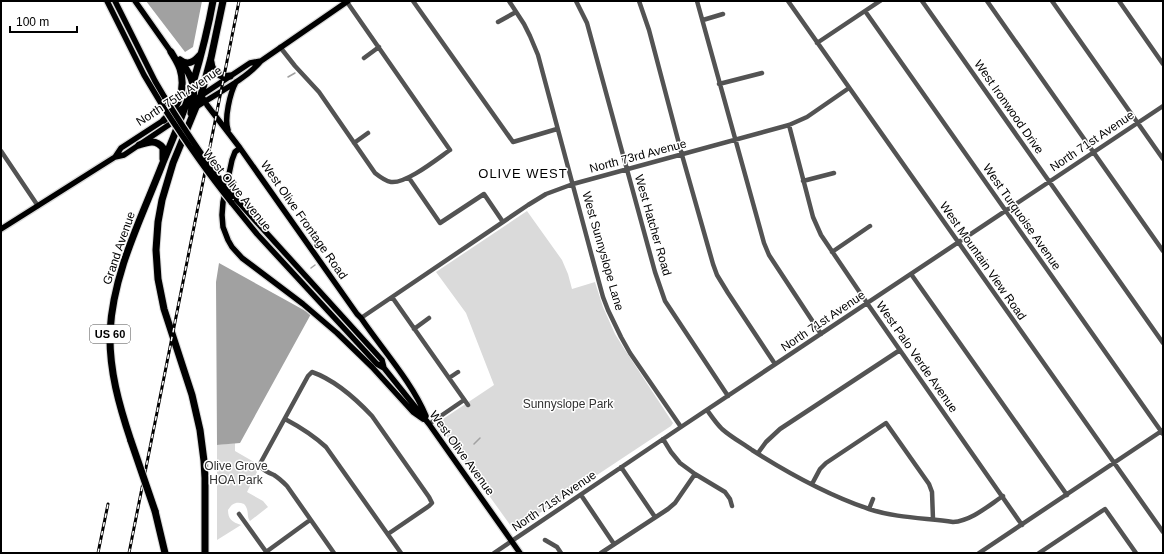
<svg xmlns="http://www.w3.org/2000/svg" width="1164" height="554" font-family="Helvetica,sans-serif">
  <rect width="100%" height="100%" fill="#fff"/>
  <path fill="#dadada" d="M527,211L562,260L568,274L572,289L595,282L603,307L615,334L625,350L673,423L671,426L517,528L513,529L437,423L494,385L466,313L436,272Z
    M235,443V451L254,462V465L257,472L247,492L263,501L268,507L250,521C246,516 250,511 244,504C237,501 232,503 228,510C228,519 232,522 241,525L217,540V445Z"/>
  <path fill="#a1a1a1" d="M146,1H202L193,47L185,52Z
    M219,263L311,314L240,443L217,445L216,282Z"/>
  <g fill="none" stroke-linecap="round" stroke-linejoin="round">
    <path stroke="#a1a1a1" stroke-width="1.5" d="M288,77L295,73
      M311,268L315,265
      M474,444L480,438"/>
    <defs>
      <path id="major" d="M107,1L144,75L162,105
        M115,1L155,81L165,98
        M135,1L171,52
        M199,97L250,63L261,61
        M203,98L207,105L240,148L357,314L361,318C382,349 412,382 426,416
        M196,107C216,94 246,79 261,61L348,1
        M228,130C224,119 230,93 236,82
        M240,148L235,152L232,160L223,202L222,215L223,227L228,240L232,247L242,258L303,304L337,333L372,367L413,412L423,419
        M115,157L121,148L187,105
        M233,196L382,360L384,368L429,424L520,553
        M231,202L257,234L377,364L384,368
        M1,229L115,157L124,155L182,116"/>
      <path id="highway" d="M180,60C195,80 196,88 191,113
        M180,60C188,66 194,62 200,55
        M211,62C212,72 220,78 230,76
        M164,120C179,107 186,88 180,69C178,63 174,57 171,52
        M139,145C148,142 156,139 163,148V159
        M131,441C119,405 109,370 110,332C113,273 141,219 162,165C173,138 185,111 193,83C201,56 208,29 213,1
        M155,511L165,553
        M205,553V478L204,461L200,430L192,395L164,309L158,279L156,250L158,222L162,200L173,163L201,95L211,58L223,1"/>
    </defs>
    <use href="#major" stroke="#dbdbdb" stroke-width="8"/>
    <use href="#highway" stroke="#dbdbdb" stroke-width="9"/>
    <path stroke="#535353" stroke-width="4.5" d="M413,1L513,142L557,129
      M509,1L524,24L530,36L538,55L591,253L603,297L608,310L621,337L630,353L681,427
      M576,1L587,23L655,272L665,301L728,396
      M639,1L649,30L682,155L713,264L717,275L728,293L775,364
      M697,1L764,243L769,255L821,334
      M788,1L1163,532
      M922,1L1163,343
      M987,1L1163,251
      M1052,1L1163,159
      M1119,1L1163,64
      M865,11L1163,434
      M703,20L723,14
      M498,22L516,12
      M817,43L880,1
      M280,47L295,66L319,92L375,173C380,177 385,181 391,182C406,184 437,159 450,150L347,2
      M364,58L379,47
      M719,84L762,73
      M789,125L813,217L821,235L867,303L1022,525
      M354,143L368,133
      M1,151L38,206
      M409,178L440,223L484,194L503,222
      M803,181L834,173
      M832,252L870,226
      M911,274L1067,495
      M392,297L468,405
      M361,318L528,205L546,194L573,184L789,125L807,117L849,88
      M414,329L429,318
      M449,378L458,372
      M707,410C712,417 716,423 722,429C731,437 742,443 752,450C788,473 828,495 869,509C896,518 925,518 953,522C971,521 988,506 1003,496
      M285,419C300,427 313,435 326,447L401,553
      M429,424L464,400
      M663,439L671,452L680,463L695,474L725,492L730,499L732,506
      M758,453L766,442L780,429L900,350
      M621,467L655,517
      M812,484L820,469L826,463L886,423L929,484L932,492L933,519
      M581,495L614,544
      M869,509L873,499
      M239,514L267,553
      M545,540L557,547L561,553
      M266,552L310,520
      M334,553L287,486C283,482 279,478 274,475C269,473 264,471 260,466L261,462L308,376L312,372C335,380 356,399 372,416L429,497L432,503L429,506L388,534
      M494,553L681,427L1163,106
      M601,553L668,509L675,503L695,474
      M979,553L1163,430
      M1039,553L1105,509L1136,553"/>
    <use href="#major" stroke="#000" stroke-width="5.5"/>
    <use href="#highway" stroke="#000" stroke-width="7"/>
    <defs>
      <path id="rail" d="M98,553L108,504
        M129,553L239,1"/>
    </defs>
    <use href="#rail" stroke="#000" stroke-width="3"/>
    <use href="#rail" stroke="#fff" stroke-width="1.5" stroke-dasharray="4.5" stroke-linecap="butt"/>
    <defs>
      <path id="major-bridge" d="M165,98C186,132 208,165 233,196
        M162,105C184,139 205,170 231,202"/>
      <path id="highway-bridge" d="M131,441L155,511"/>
    </defs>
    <use href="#major-bridge" stroke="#dbdbdb" stroke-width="8" stroke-linecap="butt"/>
    <use href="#highway-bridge" stroke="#dbdbdb" stroke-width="9" stroke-linecap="butt"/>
    <use href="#major-bridge" stroke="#000" stroke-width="5.5"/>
    <use href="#highway-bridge" stroke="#000" stroke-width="7"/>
  </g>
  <g text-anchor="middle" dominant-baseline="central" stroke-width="3" stroke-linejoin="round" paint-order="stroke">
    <rect fill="#fff" stroke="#4c4c4c" stroke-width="1" x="90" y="325" width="40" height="18" rx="3"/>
    <g font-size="11" font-weight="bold" fill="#000">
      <text x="110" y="334">US 60</text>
    </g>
    <g font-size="12" fill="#000" stroke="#fff">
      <text transform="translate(179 96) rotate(-33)">North 75th Avenue</text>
      <text transform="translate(1009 107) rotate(55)">West Ironwood Drive</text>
      <text transform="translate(1092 141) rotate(-34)">North 71st Avenue</text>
      <text transform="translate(638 156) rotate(-15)">North 73rd Avenue</text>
      <text transform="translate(237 190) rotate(51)">West Olive Avenue</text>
      <text transform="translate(1022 217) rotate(55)">West Turquoise Avenue</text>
      <text transform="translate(304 220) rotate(55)">West Olive Frontage Road</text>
      <text transform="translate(653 225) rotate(74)">West Hatcher Road</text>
      <text transform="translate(119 248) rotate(-71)">Grand Avenue</text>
      <text transform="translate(603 251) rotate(74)">West Sunnyslope Lane</text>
      <text transform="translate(983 261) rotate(55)">West Mountain View Road</text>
      <text transform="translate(823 321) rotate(-34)">North 71st Avenue</text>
      <text transform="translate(917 357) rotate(55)">West Palo Verde Avenue</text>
      <text transform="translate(462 453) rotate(54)">West Olive Avenue</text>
      <text transform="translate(554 501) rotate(-34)">North 71st Avenue</text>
    </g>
    <g font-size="12" fill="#313131" stroke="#fff">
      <text x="568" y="404">Sunnyslope Park</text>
      <text x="236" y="466">Olive Grove<tspan x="236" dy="14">HOA Park</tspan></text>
    </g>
    <g font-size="13" letter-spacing="1" fill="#000" stroke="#fff">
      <text x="523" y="173">OLIVE WEST</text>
    </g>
  </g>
  <rect width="1164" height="554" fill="none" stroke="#000000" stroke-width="4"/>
  <path d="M10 26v6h67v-6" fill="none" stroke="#000000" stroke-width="2"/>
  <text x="16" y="26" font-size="12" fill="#000000" stroke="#ffffff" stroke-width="3" paint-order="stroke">100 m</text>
</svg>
